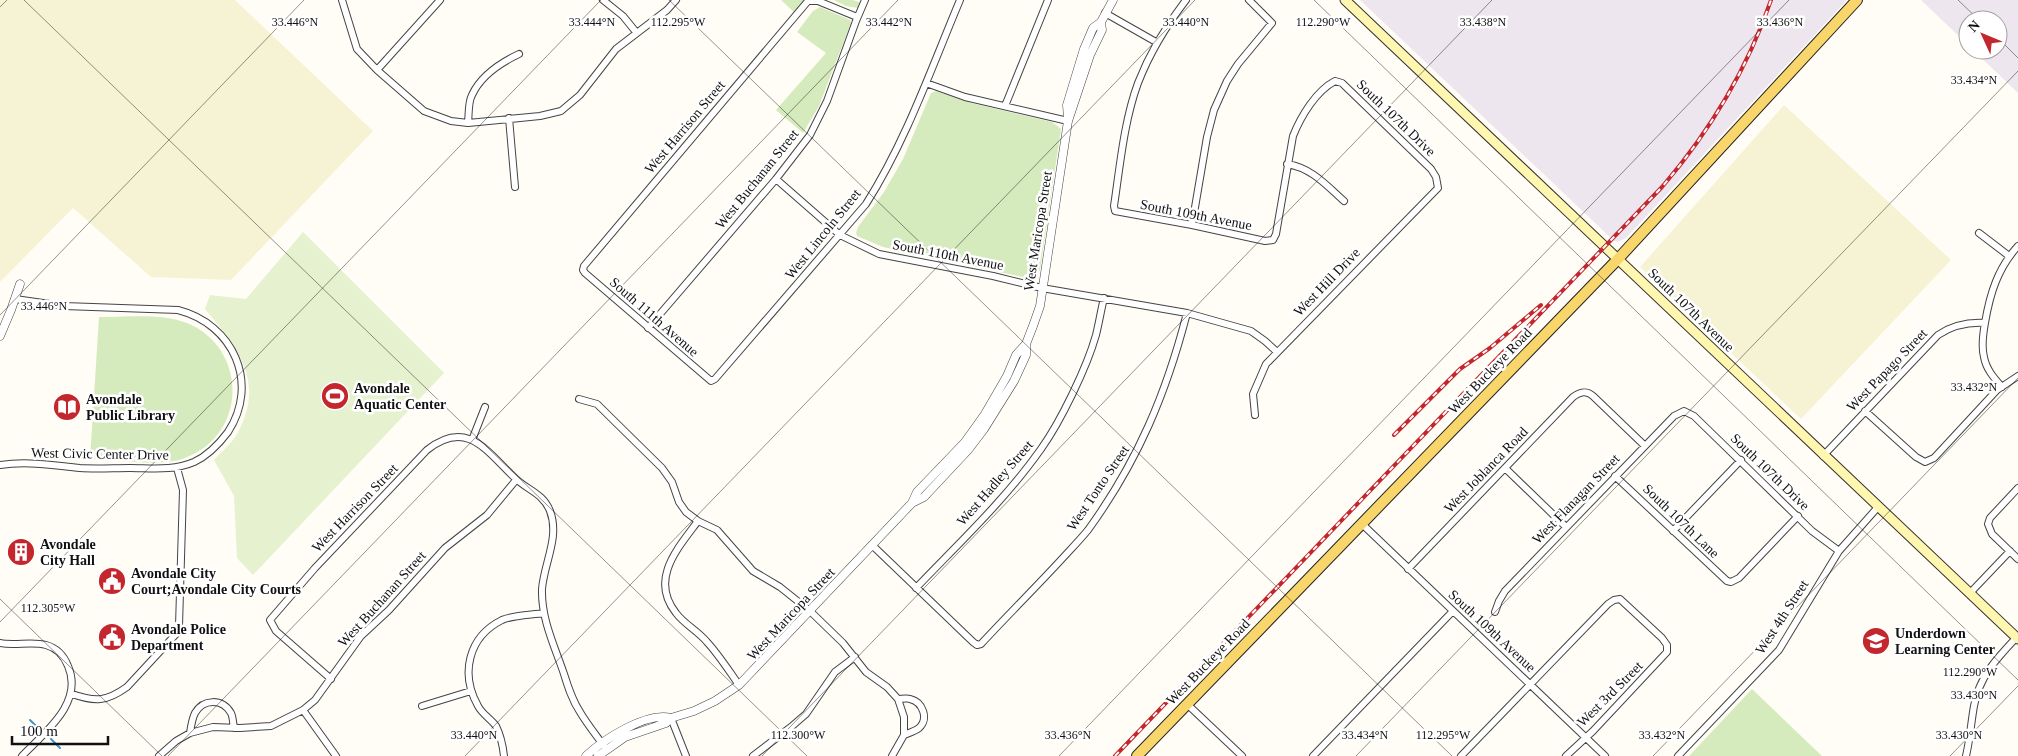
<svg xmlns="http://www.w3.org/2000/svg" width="2018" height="756" font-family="'Times New Roman',serif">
  <rect width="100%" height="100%" fill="#fffdf5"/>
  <path fill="#eee6ef" d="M1360,0H1847L1626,238L1618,242L1614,241Z
    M1921,0H2018V93L1973,50H1998V20H1968V45Z"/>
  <path fill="#f6f3d4" d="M0,0H235L373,131L231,280L151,277L73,208L0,282Z
    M1784,105L1951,260L1801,419L1640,267Z"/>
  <path fill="#d5ebbd" d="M781,0H804L795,13Z
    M834,0H853L861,3L858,8L846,6Z
    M820,7L850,20L851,23L819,106L803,133L776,110L826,53L797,32L813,11Z
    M936,91L971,103L1052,122L1061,129L1040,270L1032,279L883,247L857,236L856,233L858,227L884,192L903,159L931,93Z
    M99,317C125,317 163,313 187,323C248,348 248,435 185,458C162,467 116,460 90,459Z
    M1752,689L1822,756H1689Z"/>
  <path fill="#e6f2cf" d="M303,232L444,373L253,575L237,558L234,496L214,460C221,452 232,443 237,434C266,381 238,349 205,309L210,295L246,299Z"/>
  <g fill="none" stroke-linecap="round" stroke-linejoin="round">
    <path stroke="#3f96cf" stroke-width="2" d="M30,720L36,726
      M51,739L60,748"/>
    <defs>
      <path id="minor" d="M342,0L357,49L377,70L424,111L451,121L468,123L540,116L561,111L580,95L616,49L667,10L676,0
        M603,0L623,16L636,32
        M1186,0C1166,26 1150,52 1138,83C1124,121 1120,166 1114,206L1115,211L1192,225L1265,241L1273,240L1276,234L1293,136C1301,116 1316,91 1335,81L1342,83L1431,169L1436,177L1438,188L1266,364L1253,394L1255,415
        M1105,13L1156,42
        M857,17L818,1H808L584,266L583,270L585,273L711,381L715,379L866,204C906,141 931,69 960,0
        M377,70L440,0
        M926,83L965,97L1068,121
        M1005,106L1048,0
        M509,118L515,187
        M468,123C469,114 468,102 472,95C481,75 500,63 519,54
        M1287,164C1312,168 1326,185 1344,201
        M776,179L840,235L879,254L993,276L1042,288L1187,313L1251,331L1265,341L1277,352
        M1192,225L1207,137L1214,110L1227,81L1238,64L1272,23L1249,0
        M1979,233L2009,256
        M648,328L776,179L810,135L827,101L856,21L865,0
        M2002,387C1994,378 1986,369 1984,357C1981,346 1983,334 1985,323C1990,293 1998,268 2018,246
        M579,399L597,404L662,468L672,482L679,502L686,512L698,521L717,530L753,571L780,587L810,611L843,643L866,672L887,687L898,699L904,717V735L892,756
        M1865,411L1916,457L1925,462L1934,458L1997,390L2018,376
        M472,440L485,407
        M1823,456L1938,335C1953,325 1968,322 1985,323
        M0,465C26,461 54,465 80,468C96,469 113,468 130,468C151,468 173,471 194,462C207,456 219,444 228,432C260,383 233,324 178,310L64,306L15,299
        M1505,468L1566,527
        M1615,476L1727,581L1731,582L1739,578L1798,516
        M2018,488L1990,518L1988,524L1992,534L2018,559
        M698,521C678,548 649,579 676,613C684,624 698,631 707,642C719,655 729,671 739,685
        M1361,523L1605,756
        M1673,531L1741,460
        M872,545L973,642L977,645L981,644C1007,616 1034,589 1060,561C1069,551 1079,541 1088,530C1138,461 1166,394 1187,313
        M1408,569L1573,397C1580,392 1586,390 1593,396L1645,446
        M916,588C959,543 1005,500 1041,449C1061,421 1087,367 1096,335C1099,323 1101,310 1104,298
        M1970,593L2010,551
        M1495,612L1499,601L1505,591L1674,416L1684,411L1694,416L1812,531L1839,551
        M0,643C15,646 32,641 46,645C57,648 64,656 68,666C84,703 45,732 22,756
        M331,679L276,631L270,620L315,568L427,450C468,418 487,452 515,478C527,490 543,493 550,511C560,537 544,563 542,589C541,619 555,647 564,674C568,687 572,700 580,712C587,724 596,735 604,746
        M72,694C95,702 106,702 127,687L177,633L179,626L183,490L177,468
        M898,699C901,699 907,698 910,699C923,702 929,719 919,728C915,731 909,733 904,735
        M1187,704L1242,756
        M422,706L471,691
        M303,710L336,756
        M671,718L686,756
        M190,733C191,726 192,719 195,713C203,699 222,698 231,713C233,717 233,723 234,728
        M159,756L176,741L190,733L213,727L240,728L271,726L303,710L315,700L361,636L389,610L445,548L487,515L516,480
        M504,756C503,747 500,734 496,726C491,719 482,714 478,706C460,674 468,637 502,620C513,615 531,615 544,613
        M753,756L791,727L806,714L835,672L855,657
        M1313,756L1453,611
        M1461,756L1608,604L1614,600L1620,599L1662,638L1667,645V652L1593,731L1566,756
        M1678,756L1779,650L1839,551L1878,507
        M1966,756C1970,739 1971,723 1974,706C1979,677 1997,658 2016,638"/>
      <path id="tertiary" d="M1068,119L1067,105L1084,49L1093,28L1101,22L1113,0
        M0,336L11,310L20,284
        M912,503L924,497L968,450L984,429L1014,381L1026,355V344
        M586,756C603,740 647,711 671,718
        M598,756L625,737L666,723L671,718L694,711L715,701L739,685L912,503L917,492L965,442L985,414L1007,376L1016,355L1026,344L1033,326L1040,306L1068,121L1090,55L1102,30L1101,22"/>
      <path id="secondary" d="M1345,0L2018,639"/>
      <path id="primary" d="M1137,756L1618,259L1857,0"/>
    </defs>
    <use href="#minor" stroke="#444" stroke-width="8"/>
    <use href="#tertiary" stroke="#444" stroke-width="9"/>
    <use href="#secondary" stroke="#333" stroke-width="11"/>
    <use href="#primary" stroke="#222" stroke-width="12"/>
    <use href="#minor" stroke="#fff" stroke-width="6"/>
    <use href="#tertiary" stroke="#fff" stroke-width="8"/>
    <use href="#secondary" stroke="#fff6b0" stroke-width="9"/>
    <use href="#primary" stroke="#f9d66b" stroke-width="10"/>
    <defs>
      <path id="rail" d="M1394,435L1460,369L1490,348L1541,305
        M1115,756L1662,187C1710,131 1747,70 1771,0"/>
    </defs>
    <use href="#rail" stroke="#c4262e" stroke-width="4"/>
    <use href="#rail" stroke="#fff" stroke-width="2" stroke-dasharray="5.5" stroke-linecap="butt"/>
  </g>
  <path fill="none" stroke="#111" stroke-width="1" stroke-opacity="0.45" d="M24,0L807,756M669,0L1452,756M1314,0L2018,680M1958,0L1979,20M0,7L7,0M1998,38L2018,58M0,315L304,0M0,599L162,756M0,622L601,0M168,756L898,0M465,756L1195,0M762,756L1492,0M1059,756L1789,0M1356,756L2018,71M1653,756L2018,378M1950,756L2018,686"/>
  <defs>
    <symbol id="stadium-disc" viewBox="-11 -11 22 22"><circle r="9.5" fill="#c4262e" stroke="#fff"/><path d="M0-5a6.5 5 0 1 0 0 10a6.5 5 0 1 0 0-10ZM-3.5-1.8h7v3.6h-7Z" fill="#fff"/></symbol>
    <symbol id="library-disc" viewBox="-11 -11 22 22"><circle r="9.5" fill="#c4262e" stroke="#fff"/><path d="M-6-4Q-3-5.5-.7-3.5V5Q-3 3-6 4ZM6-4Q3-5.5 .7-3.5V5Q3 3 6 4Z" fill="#fff"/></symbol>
    <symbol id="building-disc" viewBox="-11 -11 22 22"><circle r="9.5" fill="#c4262e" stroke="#fff"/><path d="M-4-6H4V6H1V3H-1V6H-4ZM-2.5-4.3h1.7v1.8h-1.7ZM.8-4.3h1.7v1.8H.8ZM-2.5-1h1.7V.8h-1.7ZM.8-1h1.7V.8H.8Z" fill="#fff"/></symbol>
    <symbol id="civic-disc" viewBox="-11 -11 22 22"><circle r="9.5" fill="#c4262e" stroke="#fff"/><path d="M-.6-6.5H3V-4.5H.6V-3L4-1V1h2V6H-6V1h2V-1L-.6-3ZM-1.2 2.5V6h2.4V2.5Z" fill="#fff"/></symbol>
    <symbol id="school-disc" viewBox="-11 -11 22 22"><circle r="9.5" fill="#c4262e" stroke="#fff"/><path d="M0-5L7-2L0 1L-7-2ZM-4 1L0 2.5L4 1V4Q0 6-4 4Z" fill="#fff"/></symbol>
  </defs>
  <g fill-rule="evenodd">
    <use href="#stadium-disc" x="319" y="380" width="32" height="32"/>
    <use href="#library-disc" x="51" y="391" width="32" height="32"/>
    <use href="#building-disc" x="5" y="536" width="32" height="32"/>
    <use href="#civic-disc" x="96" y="565" width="32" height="32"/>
    <use href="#civic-disc" x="96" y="621" width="32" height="32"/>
    <use href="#school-disc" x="1860" y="625" width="32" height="32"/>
  </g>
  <g text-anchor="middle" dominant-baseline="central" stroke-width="5" stroke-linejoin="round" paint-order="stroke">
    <g font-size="14" fill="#111" stroke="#fff">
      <text transform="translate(1396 118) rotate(44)">South 107th Drive</text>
      <text transform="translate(685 127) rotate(-50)">West Harrison Street</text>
      <text transform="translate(757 179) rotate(-51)">West Buchanan Street</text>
      <text transform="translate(1196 215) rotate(11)">South 109th Avenue</text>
      <text transform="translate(1038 231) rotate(-81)">West Maricopa Street</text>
      <text transform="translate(823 234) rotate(-51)">West Lincoln Street</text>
      <text transform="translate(948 255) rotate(11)">South 110th Avenue</text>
      <text transform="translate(1327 282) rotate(-46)">West Hill Drive</text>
      <text transform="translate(1691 310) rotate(44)">South 107th Avenue</text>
      <text transform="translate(654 317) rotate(41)">South 111th Avenue</text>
      <text transform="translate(1887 370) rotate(-46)">West Papago Street</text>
      <text transform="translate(1490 371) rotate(-46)">West Buckeye Road</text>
      <text transform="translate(100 454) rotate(1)">West Civic Center Drive</text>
      <text transform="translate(1486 470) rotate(-46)">West Joblanca Road</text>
      <text transform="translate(1770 472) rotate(44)">South 107th Drive</text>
      <text transform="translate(995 483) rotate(-49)">West Hadley Street</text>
      <text transform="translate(1098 488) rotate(-56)">West Tonto Street</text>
      <text transform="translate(1576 499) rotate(-46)">West Flanagan Street</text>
      <text transform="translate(355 508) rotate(-46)">West Harrison Street</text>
      <text transform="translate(1681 521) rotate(44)">South 107th Lane</text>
      <text transform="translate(382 599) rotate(-48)">West Buchanan Street</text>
      <text transform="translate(791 614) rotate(-47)">West Maricopa Street</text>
      <text transform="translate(1782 617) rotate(-57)">West 4th Street</text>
      <text transform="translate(1492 631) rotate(43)">South 109th Avenue</text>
      <text transform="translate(1208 662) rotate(-46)">West Buckeye Road</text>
      <text transform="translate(1610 694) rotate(-45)">West 3rd Street</text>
    </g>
    <g font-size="14" font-weight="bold" fill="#111" stroke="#fff" text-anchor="start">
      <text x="354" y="388">Avondale<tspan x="354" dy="16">Aquatic Center</tspan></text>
      <text x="86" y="399">Avondale<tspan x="86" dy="16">Public Library</tspan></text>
      <text x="40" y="544">Avondale<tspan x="40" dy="16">City Hall</tspan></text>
      <text x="131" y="573">Avondale City<tspan x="131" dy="16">Court;Avondale City Courts</tspan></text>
      <text x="131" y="629">Avondale Police<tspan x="131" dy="16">Department</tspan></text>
      <text x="1895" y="633">Underdown<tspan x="1895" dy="16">Learning Center</tspan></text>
    </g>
  </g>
  <g font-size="12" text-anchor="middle" fill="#111" stroke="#fff" stroke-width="5" stroke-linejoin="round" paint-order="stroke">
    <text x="678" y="26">112.295°W</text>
    <text x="1323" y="26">112.290°W</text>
    <text x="295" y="26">33.446°N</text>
    <text x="592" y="26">33.444°N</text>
    <text x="889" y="26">33.442°N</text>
    <text x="1186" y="26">33.440°N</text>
    <text x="1483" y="26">33.438°N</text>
    <text x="1780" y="26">33.436°N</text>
    <text x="1974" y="84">33.434°N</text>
    <text x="44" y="310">33.446°N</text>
    <text x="1974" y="391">33.432°N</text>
    <text x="48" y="612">112.305°W</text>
    <text x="1970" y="676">112.290°W</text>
    <text x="1974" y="699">33.430°N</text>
    <text x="474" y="739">33.440°N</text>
    <text x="1068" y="739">33.436°N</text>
    <text x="1365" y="739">33.434°N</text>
    <text x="1662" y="739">33.432°N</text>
    <text x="1959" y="739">33.430°N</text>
    <text x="798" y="739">112.300°W</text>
    <text x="1443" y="739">112.295°W</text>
  </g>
  <g transform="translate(1983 35) rotate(314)"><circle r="24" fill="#ffffff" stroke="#a0a0a0"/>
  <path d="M0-4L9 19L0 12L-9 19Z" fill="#c4262e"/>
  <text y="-8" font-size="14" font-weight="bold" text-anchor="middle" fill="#111111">N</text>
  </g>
  <path d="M12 736v8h96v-8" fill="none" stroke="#111111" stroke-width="2.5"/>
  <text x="20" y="736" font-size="15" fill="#111111" stroke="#ffffff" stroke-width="4" paint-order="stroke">100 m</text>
</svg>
